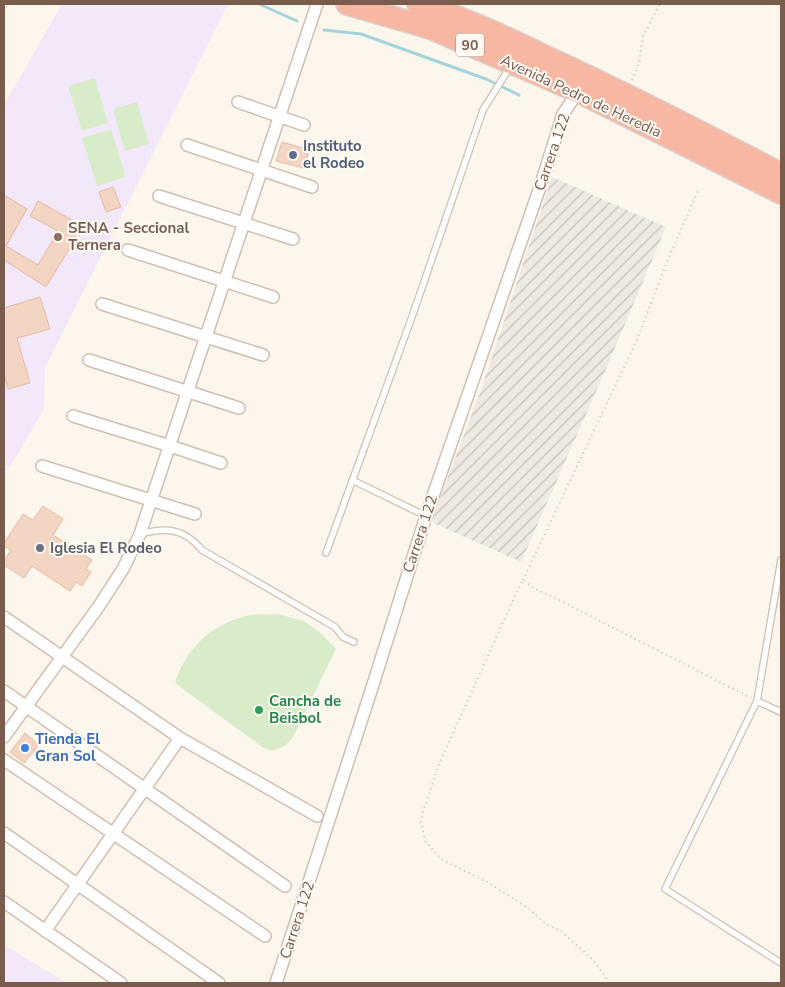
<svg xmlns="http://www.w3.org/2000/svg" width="785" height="987" font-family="'Nunito Sans',sans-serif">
  <defs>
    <pattern id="industrial-furrows" width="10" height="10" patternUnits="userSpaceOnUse" patternTransform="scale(1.25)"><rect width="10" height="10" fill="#efe9e4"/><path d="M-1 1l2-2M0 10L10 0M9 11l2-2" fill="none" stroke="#c7c0bb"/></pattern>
  </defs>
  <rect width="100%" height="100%" fill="#fdf6ec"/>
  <path fill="url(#industrial-furrows)" d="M552,177L666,227L603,376L521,562L431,522L480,393Z"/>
  <path fill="#f3e8fa" d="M62,4H228L45,368L44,409L10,467L4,465V105Z
    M4,945L67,983H4Z"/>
  <path fill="#d8ecc9" d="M95,78L108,123L82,131L68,86Z
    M137,102L149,144L125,151L113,109Z
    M111,129L126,177L97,186L82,138Z
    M278,614L304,621L323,635L336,649L293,737L285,746L272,751L262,747L175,683C186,647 214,622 251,615C260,614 270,615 278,614Z"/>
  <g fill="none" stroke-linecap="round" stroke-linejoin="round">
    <path stroke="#a5d3da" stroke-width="3" d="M259,4L297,21
      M324,30L361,34L486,79L519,95"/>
  </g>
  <path fill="#f3d5c3" stroke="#e6bba3" d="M282,142L309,150L304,168L276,161Z
    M113,187L121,207L106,212L99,192Z
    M4,195L27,209L6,246L38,265L58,231L30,216L38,201L81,225L73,240L74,241L46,287L4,260Z
    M40,297L50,329L17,338L30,383L8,389L4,374V308Z
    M43,506L63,519L53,535L92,560L86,569L91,572L82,586L76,582L70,591L32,566L24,578L4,565V561L11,550L4,546V543L23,514L33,520Z
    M25,733L39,745L24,763L10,752Z"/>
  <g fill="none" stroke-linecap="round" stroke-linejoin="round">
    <defs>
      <path id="lane" d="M352,480L426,516
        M140,534C166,527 184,528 202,550L335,627L343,637L354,642
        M326,553L413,314L483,110L510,67
        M781,560L757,701L665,889L781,963
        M757,701L781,712"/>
      <path id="street" d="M238,102L304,125
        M187,145L312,187
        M159,196L293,239
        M128,250L273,297
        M102,304L263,355
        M89,360L239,408
        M73,416L170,446L221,463
        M42,466L195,514
        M4,617L180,738L317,816
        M4,691L285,886
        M4,737L99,606L123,569L140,534L317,4
        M4,760L265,936
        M4,833L219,983
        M4,902L121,983
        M45,931L180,738
        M276,983L371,691L426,516L540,187L563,114L580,89"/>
      <path id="highway" d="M347,4L430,28L579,92L781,193
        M418,4C464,17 507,38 551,59C629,95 705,134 781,174"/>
    </defs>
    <use href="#lane" stroke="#d1beb0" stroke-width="8"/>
    <use href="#street" stroke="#d1beb0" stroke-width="14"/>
    <use href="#highway" stroke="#dad1cd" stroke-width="24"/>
    <path stroke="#d9b8a5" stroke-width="2" stroke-dasharray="1 4" stroke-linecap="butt" d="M632,80L639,63L643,36L660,4
      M523,580L636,342L669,257L698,191
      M609,983L605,976L592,959L561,931L547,925L528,908L489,883L441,859L425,841L421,822L423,812L440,762L514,598L523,580L535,589L549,595L751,698"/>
    <use href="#lane" stroke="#fff" stroke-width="5.5"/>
    <use href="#street" stroke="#fff" stroke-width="11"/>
    <use href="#highway" stroke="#f7b7a3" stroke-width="21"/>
  </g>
  <circle fill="#5c6f8a" stroke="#fffaf3" stroke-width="2" cx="293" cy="155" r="5"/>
  <circle fill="#8d6e63" stroke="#fffaf3" stroke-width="2" cx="58" cy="237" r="5"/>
  <circle fill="#6b7280" stroke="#fffaf3" stroke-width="2" cx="40" cy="548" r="5"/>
  <circle fill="#2e9e5b" stroke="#fffaf3" stroke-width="2" cx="259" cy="710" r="5"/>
  <circle fill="#3f7fe0" stroke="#fffaf3" stroke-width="2" cx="25" cy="748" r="5"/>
  <g text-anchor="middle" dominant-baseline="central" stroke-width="4" stroke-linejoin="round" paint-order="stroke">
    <rect fill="#fffaf3" stroke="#a28b7f" stroke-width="1" x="456" y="33.5" width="28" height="23" rx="4"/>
    <g font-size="14" font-weight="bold" fill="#7a5c4d">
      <text x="470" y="45">90</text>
    </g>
    <g font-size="15" fill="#7a5c4d" stroke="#fffaf3">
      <text transform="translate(581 96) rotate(25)">Avenida Pedro de Heredia</text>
      <text transform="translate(552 152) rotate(-71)">Carrera 122</text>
      <text transform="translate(420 534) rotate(-72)">Carrera 122</text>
      <text transform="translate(297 920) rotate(-72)">Carrera 122</text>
    </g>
    <g font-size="15" font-weight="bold" fill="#4e5e75" stroke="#fffaf3" text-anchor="start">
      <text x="303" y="146">Instituto<tspan x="303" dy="17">el Rodeo</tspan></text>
    </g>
    <g font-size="15" font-weight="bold" fill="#785e54" stroke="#fffaf3" text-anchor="start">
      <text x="68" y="228">SENA - Seccional<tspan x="68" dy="17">Ternera</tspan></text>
    </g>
    <g font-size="15" font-weight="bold" fill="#5b616d" stroke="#fffaf3" text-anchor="start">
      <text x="50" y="548">Iglesia El Rodeo</text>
    </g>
    <g font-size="15" font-weight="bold" fill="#27864d" stroke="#fffaf3" text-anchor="start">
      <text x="269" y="701">Cancha de<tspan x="269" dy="17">Beisbol</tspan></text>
    </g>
    <g font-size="15" font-weight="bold" fill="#366cbe" stroke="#fffaf3" text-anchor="start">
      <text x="35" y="739">Tienda El<tspan x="35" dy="17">Gran Sol</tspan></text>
    </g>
  </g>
  <rect width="785" height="987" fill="none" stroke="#7a5c4d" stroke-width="10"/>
</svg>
